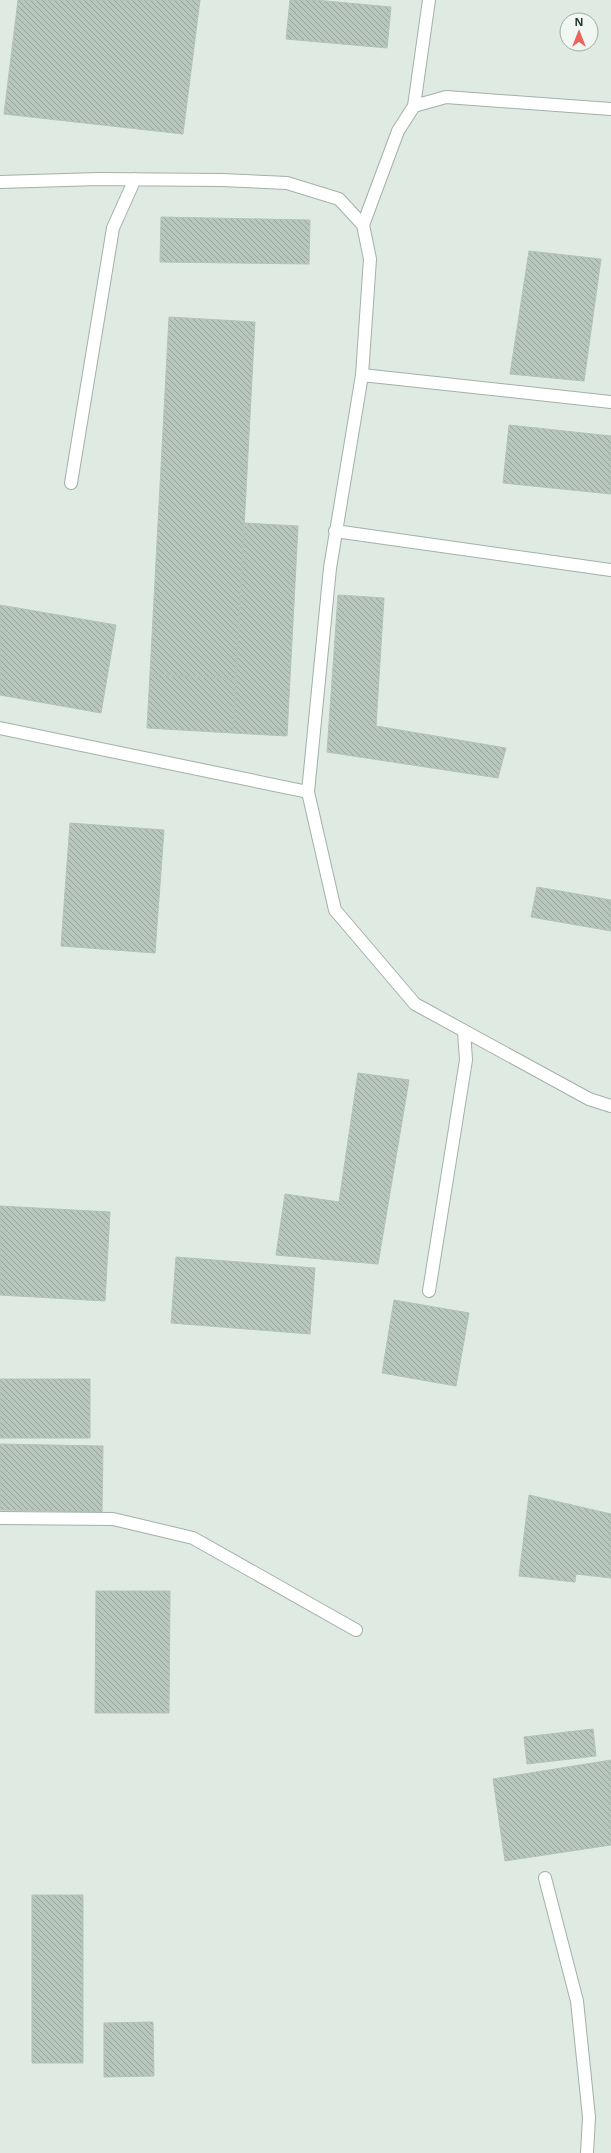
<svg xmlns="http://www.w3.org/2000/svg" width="611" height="2153" font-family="'Open Sans',sans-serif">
  <defs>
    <pattern id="building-back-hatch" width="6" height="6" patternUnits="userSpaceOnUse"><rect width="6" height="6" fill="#b8c7be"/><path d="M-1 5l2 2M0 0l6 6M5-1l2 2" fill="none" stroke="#95a39b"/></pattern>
  </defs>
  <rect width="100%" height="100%" fill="#dfeae3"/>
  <path fill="url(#building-back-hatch)" stroke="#b2c3b9" d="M18,0H200L183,134L4,114Z
    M290,0H315L391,7L387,48L286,39Z
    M161,217L310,220L309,264L160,262Z
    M529,251L601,259L584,381L510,374Z
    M169,317L255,322L236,679L150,674Z
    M509,425L611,436V494L503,483Z
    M244,523L298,526L287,736L233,733Z
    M338,595L384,598L376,726L506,748L498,778L327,752Z
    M0,605L116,625L101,713L0,695Z
    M150,674L236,679L233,733L147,728Z
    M70,823L164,830L155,953L61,946Z
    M537,887L611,900V931L531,917Z
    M358,1073L409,1080L378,1264L276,1255L285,1194L339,1202Z
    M0,1206L110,1212L105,1301L0,1295Z
    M176,1257L315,1268L310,1334L171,1323Z
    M394,1300L469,1313L456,1386L382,1373Z
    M0,1379H90V1438H0Z
    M0,1444L103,1446L102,1512L0,1510Z
    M529,1495L611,1514V1578L576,1574L575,1582L519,1576Z
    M96,1591H170L169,1713H95Z
    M593,1729L596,1756L527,1764L524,1737Z
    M611,1760V1845L505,1861L493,1779Z
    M32,1895H83V2063H32Z
    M153,2022L154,2076L104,2077V2023Z"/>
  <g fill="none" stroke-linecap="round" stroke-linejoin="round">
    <defs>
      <path id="minor" d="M414,106L429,0
        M0,182L98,179L222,180L287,183L339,199L363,225L370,259L362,375L611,402
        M363,225L398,131L414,106L446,97L611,109
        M362,375L330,568L308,792L335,910L415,1004L589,1099L611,1106
        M71,483L113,228L135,179
        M335,531L611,570
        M0,728L308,792
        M429,1291L466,1060L464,1031
        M0,1518L113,1519L193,1538L356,1630
        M545,1878L577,2001L589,2117L587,2153"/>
    </defs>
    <use href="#minor" stroke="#a2b1a9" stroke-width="14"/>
    <use href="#minor" stroke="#fff" stroke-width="12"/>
  </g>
  <g transform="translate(579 32)"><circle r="19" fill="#f0f7f2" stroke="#9daba4"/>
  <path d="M0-3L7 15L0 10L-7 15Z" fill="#ea645d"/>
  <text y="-6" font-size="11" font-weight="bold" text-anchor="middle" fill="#21392e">N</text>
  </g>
</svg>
